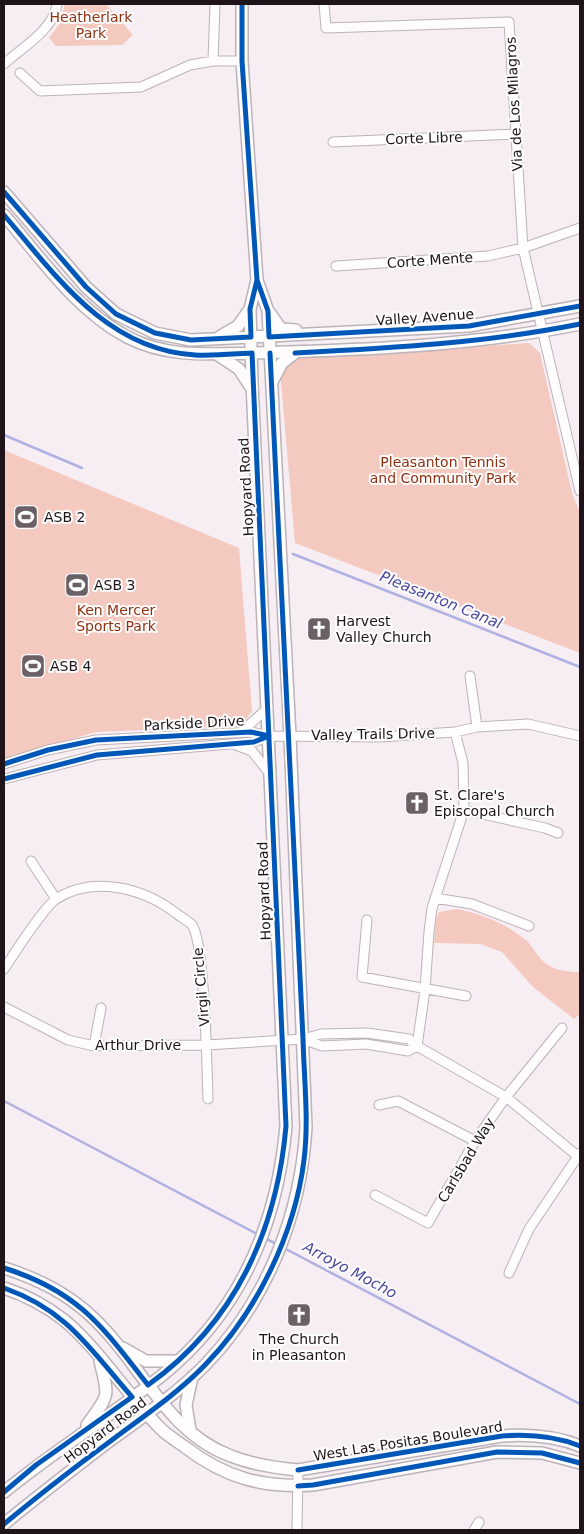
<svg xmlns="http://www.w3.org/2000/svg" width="584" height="1534" font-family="'DejaVu Sans',sans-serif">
  <rect width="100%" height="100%" fill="#f7eef4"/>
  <path fill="#f3c9c0" d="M65,4H106L133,35L122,45L56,46L49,38L60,23Z
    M529,343L540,353L572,493L580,513V653L295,543L279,359Z
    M4,450L239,548L252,711L241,726L96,732L4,760Z
    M457,909C482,914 507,924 527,941C532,946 536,954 541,959C550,970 567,972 580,972V1014L574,1019L533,987L502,952L480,944L434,943L436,919L439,912Z"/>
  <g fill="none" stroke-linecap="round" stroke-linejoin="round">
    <path stroke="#b0b0e3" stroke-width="2.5" d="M4,435L82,468
      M293,554L580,667
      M4,1101L259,1235
      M264,1238L277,1244
      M284,1248L580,1404"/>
    <defs>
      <path id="minor" d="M324,4L326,28L509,22L523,248L580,491
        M213,61L215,4
        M4,64C21,48 54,30 57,4
        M20,73L40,91L141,87L190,65L213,61H242
        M333,142L515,134
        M336,266L488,256L523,248L580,228
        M470,676L477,727
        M241,732L268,708
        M236,745L252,751L270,774
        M4,764L48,750L96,740L251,732L269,736L380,737L455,732L477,727L528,724L580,736
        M4,779L97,755L254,742L269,736
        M464,810L545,828L558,833
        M31,861L56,899
        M435,898L472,904L529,926
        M367,920L362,977L466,996
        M4,969C14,954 43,908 56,899C94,875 144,888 177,914C181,917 188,921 192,925C205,943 207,1070 208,1099
        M4,1007L68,1040L94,1046L206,1045L303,1039L321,1034L367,1033L409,1039L417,1046L506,1097L580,1158
        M303,1039L322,1046L366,1044L408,1051L417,1046
        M94,1046L101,1008
        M417,1046L425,990L429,932L432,908L464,810L463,763L455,732
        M379,1105L398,1101L475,1141
        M375,1195L428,1223L475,1141L506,1097L562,1028
        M509,1273L529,1229L580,1153
        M297,1530L298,1470
        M474,1530L479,1522"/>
      <path id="major" d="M4,192L86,287L116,314L155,333L191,340L469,326L580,306
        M4,215C41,258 76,310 127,337C167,358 209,354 253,353C363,350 472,346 580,324
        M269,312L281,329L296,330
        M219,337L238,326L250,309
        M218,355L239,369L252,389
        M272,382L282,363L295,353
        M4,1268C36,1278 65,1292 90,1315C139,1359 165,1432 231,1456C251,1464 276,1468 298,1470L502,1436C529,1434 555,1436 580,1446
        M4,1288C25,1295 46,1306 64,1320C99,1349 128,1396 161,1429C168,1436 177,1441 185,1447C225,1478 263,1488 313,1485L497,1452L542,1453L580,1463
        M123,1348L146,1361H178
        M87,1425C110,1393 109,1399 100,1361
        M190,1430L186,1405L192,1377
        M4,1492C54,1451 109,1417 160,1377C240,1313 277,1226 286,1126L252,383L250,309L257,280L242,61V4
        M4,1524C38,1496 73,1469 108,1442C141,1418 178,1393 206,1364C267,1300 301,1215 306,1127L290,736L268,311L257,280"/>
    </defs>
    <use href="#minor" stroke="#bcb3b9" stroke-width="11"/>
    <use href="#major" stroke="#bcb3b9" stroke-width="14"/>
    <use href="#minor" stroke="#fefcfd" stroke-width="9"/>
    <use href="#major" stroke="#fefcfd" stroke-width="11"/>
    <defs>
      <path id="cycleway" d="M4,192L86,287L116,314L155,333L191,340L251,337L250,309L257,280L242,61V4
        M4,215C56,276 107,350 195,355C213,356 233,354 252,353L286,1126C277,1230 235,1323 148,1385C102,1326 78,1291 4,1268
        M257,280L268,311L269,337L469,326L580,306
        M295,353C392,348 485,343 580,324
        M4,764L48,750L96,740L251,732L269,736
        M4,779L97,755L254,742L269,736
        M4,1288C67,1310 90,1349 132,1397L36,1465L4,1492
        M298,1470L502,1436C529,1434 555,1436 580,1446
        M298,1486L313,1485L497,1452L542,1453L580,1463
        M4,1524C38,1496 72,1469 108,1443C141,1418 177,1394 205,1365C257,1312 295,1233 304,1160C309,1120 304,1079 303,1039L270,353"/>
    </defs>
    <use href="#cycleway" stroke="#fdfdfd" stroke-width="8"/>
    <use href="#cycleway" stroke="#0057b8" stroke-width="5"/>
  </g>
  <defs>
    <symbol id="stadium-square" viewBox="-11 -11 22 22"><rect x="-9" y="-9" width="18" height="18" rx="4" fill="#6a6066" stroke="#fdfdfd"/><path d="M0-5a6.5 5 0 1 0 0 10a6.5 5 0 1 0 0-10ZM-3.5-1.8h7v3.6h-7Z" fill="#fff"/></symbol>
    <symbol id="church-square" viewBox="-11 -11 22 22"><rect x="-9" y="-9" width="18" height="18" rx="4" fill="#6a6066" stroke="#fdfdfd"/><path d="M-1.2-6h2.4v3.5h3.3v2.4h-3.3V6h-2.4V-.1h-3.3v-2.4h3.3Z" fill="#fff"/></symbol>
  </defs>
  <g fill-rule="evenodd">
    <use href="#stadium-square" x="12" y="503" width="28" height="28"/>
    <use href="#stadium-square" x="63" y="571" width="28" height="28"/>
    <use href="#church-square" x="305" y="615" width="28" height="28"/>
    <use href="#stadium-square" x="19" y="652" width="28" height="28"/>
    <use href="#church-square" x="403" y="789" width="28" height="28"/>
    <use href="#church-square" x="285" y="1301" width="28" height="28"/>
  </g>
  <g text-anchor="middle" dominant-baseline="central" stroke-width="4" stroke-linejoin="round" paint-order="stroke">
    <g font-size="14" fill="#8f3111" stroke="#fdfdfd">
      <text x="91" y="17">Heatherlark<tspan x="91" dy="16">Park</tspan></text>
      <text x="443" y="462">Pleasanton Tennis<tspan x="443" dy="16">and Community Park</tspan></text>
      <text x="116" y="610">Ken Mercer<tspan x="116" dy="16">Sports Park</tspan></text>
    </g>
    <g font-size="14" fill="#1e141a" stroke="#fdfdfd">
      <text transform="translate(514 104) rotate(-93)">Via de Los Milagros</text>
      <text transform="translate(424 138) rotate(-2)">Corte Libre</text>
      <text transform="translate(430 260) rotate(-4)">Corte Mente</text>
      <text transform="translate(425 317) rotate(-4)">Valley Avenue</text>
      <text transform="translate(246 487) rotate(-93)">Hopyard Road</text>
      <text transform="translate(194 723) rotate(-3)">Parkside Drive</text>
      <text transform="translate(373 734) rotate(-1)">Valley Trails Drive</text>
      <text transform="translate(264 891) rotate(-92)">Hopyard Road</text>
      <text transform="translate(201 987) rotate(-95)">Virgil Circle</text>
      <text x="138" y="1045">Arthur Drive</text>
      <text transform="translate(466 1160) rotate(-59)">Carlsbad Way</text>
      <text transform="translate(105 1430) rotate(-37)">Hopyard Road</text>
      <text transform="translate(408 1441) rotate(-9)">West Las Positas Boulevard</text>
    </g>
    <g font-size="14" fill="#1e141a" stroke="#fdfdfd" text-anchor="start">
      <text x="44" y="517">ASB 2</text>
      <text x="94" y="585">ASB 3</text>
      <text x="336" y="621">Harvest<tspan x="336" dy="16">Valley Church</tspan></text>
      <text x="50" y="666">ASB 4</text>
      <text x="434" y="795">St. Clare's<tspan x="434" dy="16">Episcopal Church</tspan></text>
      <text x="299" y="1339" text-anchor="middle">The Church<tspan x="299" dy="16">in Pleasanton</tspan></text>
    </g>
    <g font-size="15" font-style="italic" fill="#4b489d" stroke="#fdfdfd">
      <text transform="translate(441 600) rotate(22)">Pleasanton Canal</text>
      <text transform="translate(350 1270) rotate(28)">Arroyo Mocho</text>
    </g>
  </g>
  <rect width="584" height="1534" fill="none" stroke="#1e141a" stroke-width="10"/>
</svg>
